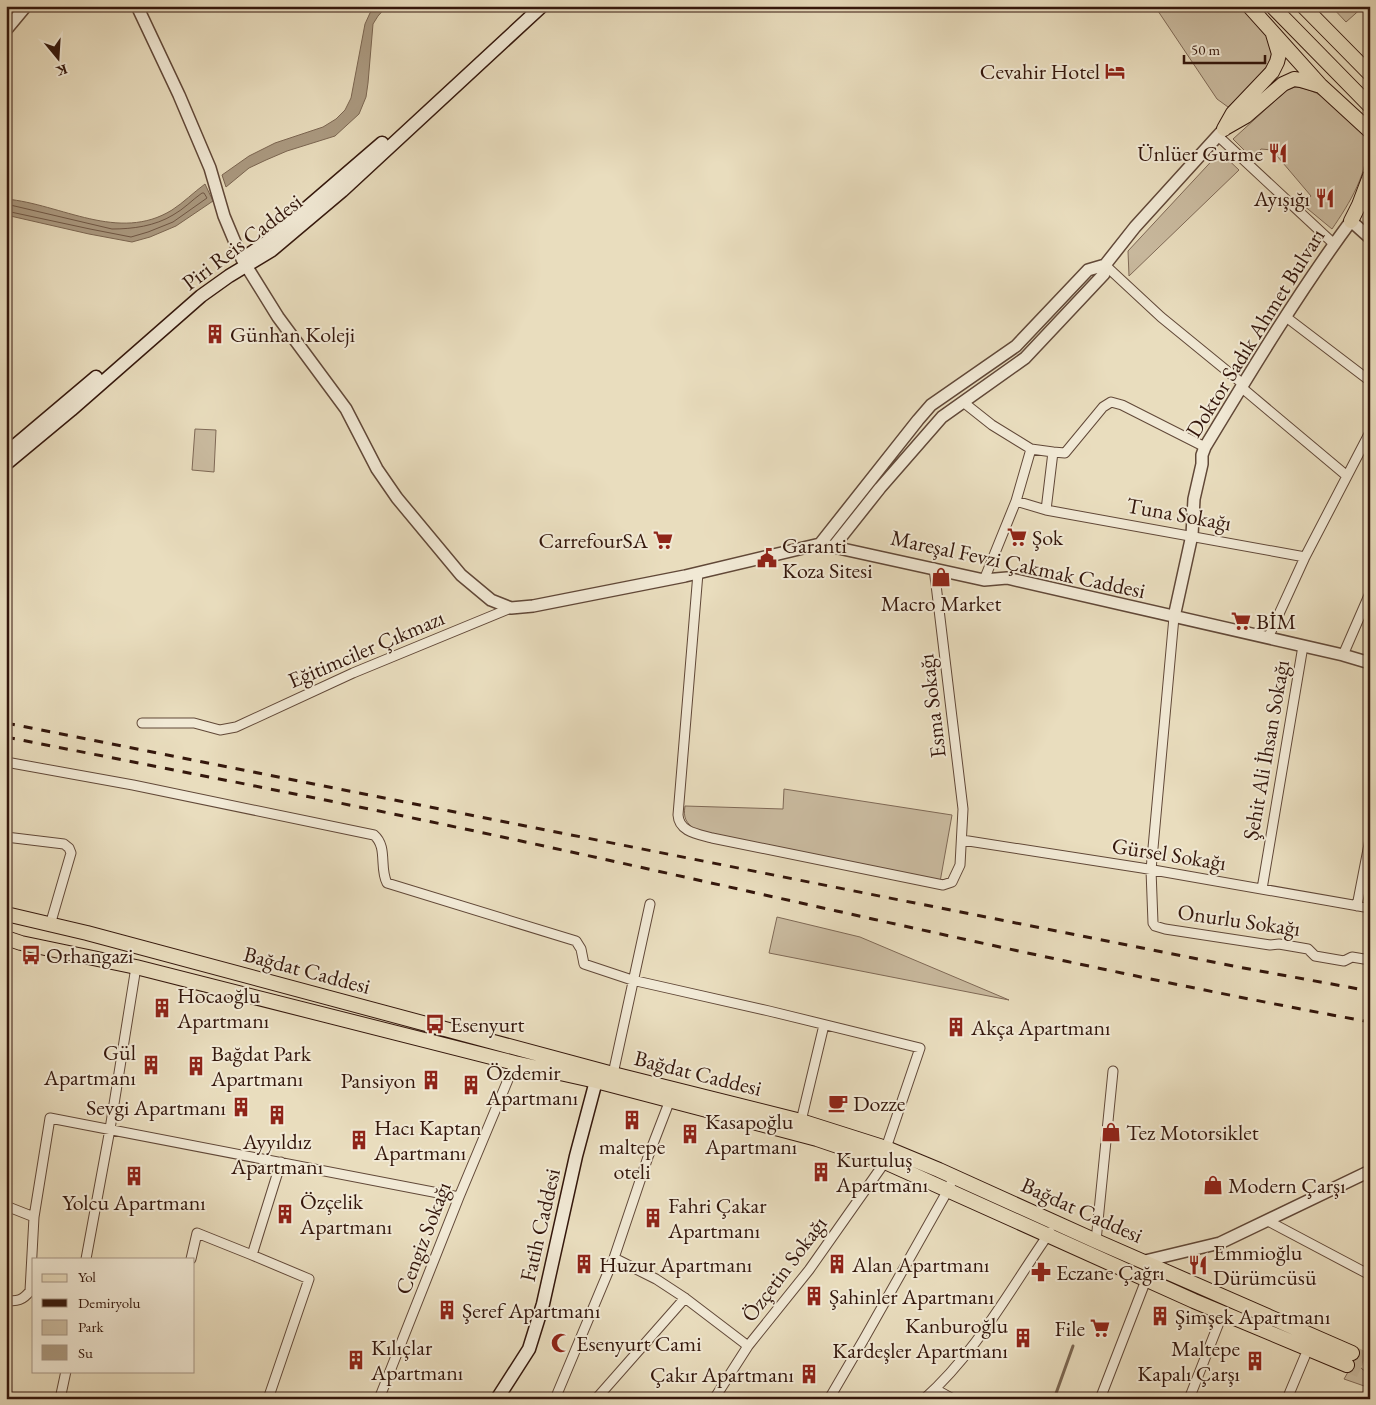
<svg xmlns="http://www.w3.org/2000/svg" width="1376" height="1405" font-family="'EB Garamond',serif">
  <rect width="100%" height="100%" fill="#e9ddbe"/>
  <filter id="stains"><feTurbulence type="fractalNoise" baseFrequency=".004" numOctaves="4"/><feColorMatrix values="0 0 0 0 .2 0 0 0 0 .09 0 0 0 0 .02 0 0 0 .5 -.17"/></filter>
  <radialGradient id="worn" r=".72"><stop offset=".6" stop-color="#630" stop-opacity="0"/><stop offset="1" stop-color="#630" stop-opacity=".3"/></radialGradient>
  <path fill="#cabba0" stroke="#7f6956" d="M1150,6H1240C1246,13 1268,35 1271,41C1281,63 1242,93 1228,107L1217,99L1158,11Z
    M1331,6H1364L1346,22Z
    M1295,87C1325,89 1349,119 1367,139C1370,171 1349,204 1332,229L1303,205L1311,196L1272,150L1261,149L1253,159L1233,139L1287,90Z
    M1220,152L1239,170L1129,276L1128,251Z
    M195,429L216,430L214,472L192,470Z
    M784,789L952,815L940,882L696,830C686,823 683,818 685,806L783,809Z
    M777,917L860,937L1009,1000L769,953Z
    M1355,1360L1362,1369L1370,1374V1388L1344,1379Z"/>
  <path fill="#ab9a81" stroke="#7b6652" d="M376,6H387L378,16L373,24L368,83L366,97L359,114L335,136L287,151L266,160L249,168L226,187L222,175L249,156L275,143L323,127L336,119L345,110L351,98L365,24L370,13Z
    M205,184L213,201L176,226L150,237L132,242L89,234L6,215V199C61,204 119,243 172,210C183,203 194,192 205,184Z"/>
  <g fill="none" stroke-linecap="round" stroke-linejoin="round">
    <path stroke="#705846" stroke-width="1" d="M6,204L112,229C133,229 155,226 173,215C184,209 192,200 202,193H204L207,198L173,222L148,232L131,237L90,229L6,211"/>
    <path stroke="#7b6652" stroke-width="3" d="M1054,1399L1073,1346"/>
    <path stroke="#c5b59a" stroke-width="14" stroke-dasharray="14 7" stroke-linecap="butt" d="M1352,1353L1370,1361
      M1347,1365L1370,1375"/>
    <defs>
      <path id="minor" d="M1218,136L1334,244
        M1105,265L1161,317L1243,384
        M1286,317L1370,381
        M1241,387L1347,476
        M963,402L992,425L1031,449L1053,452
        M1016,501L1031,449
        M1046,510L1305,557
        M698,573L678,815C679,832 698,834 712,838L943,885L952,882L960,865L963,809L934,568
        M984,580L1016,501L1046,510L1053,452L1065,453L1103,407L1111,402L1122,405L1205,447
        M1174,617L1151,870L1153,923L1155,926L1165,929L1270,945L1279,944L1308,949L1315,956L1344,961L1352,957L1370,960
        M1268,638L1305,557L1370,432
        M1343,655L1370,593
        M142,723H194L220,730L236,727L353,673L511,608
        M6,762L133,785L374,835C388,847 379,868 387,883L576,941L581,949L584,964L632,980L769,1011L920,1048L886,1148
        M6,837L64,844L69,848L71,853L50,925
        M962,840L1142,868L1370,908
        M1262,889L1303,646
        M1357,906L1370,839
        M613,1074L650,904
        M801,1121L824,1025
        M6,1206L34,1217
        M1268,1221L1370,1275
        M1096,1241L1113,1071
        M252,1255L309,1279L268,1399
        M614,1258L656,1279L685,1298L748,1346
        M86,1259L110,1129L136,967
        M191,1259L197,1233L252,1255L281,1162
        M6,1300C17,1302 23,1300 30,1291L34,1217L50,1118L459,1197
        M935,1389L953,1399
        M60,1399L66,1371
        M379,1399L459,1197L515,1063
        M555,1399L614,1258L648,1157L670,1100
        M596,1399L685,1298
        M714,1399L748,1346L809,1270L885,1162
        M829,1399L864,1339L948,1190L954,1176
        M924,1399C977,1352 1010,1289 1050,1232
        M1100,1399L1146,1280
        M1189,1399L1220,1320
        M1287,1399L1305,1356"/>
      <path id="tertiary" d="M137,6L179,95L210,168L224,216L242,259L278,317L346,409L377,469L397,498L461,575L491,600L511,608L533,606L685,576L820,544L984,580L1007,578L1343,655L1370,663
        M6,30L26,6
        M820,544L918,420L931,405L1016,346L1088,270L1105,265
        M834,546L880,488L942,417L1025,358L1104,274L1105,265L1135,227L1224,129
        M1174,617L1192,535L1194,499L1202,464V455L1205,447C1251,371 1298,293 1351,221L1370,238
        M1145,1261L1220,1243L1370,1171"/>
      <path id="secondary" d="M248,255L267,242L382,143
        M6,453L96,377
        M6,464L71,410L201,296L229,276L272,250L342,191L542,6
        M497,1399L529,1349L543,1304L576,1156L596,1081"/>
      <path id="primary" d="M6,914L87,933L613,1074L801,1121L886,1148L939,1170L1096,1241L1352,1353
        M6,938L21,943L136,967L515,1063L596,1081L817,1139L885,1162L1194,1301L1347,1365"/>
      <path id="trunk" d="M1249,6L1321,86L1370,131
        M1272,6L1370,106
        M1303,6L1370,74
        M1225,128L1246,116L1283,84L1294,79L1301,80L1321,86
        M1224,129L1233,113L1272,72L1277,62L1279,54L1273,34
        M1351,221L1359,205L1370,176"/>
    </defs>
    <use href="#minor" stroke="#614838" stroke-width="11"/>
    <use href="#tertiary" stroke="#614838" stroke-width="14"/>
    <use href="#secondary" stroke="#34170c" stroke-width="15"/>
    <use href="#primary" stroke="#34170c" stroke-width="16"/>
    <use href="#trunk" stroke="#34170c" stroke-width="16"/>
    <use href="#minor" stroke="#f1e9d5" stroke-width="9"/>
    <use href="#tertiary" stroke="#f1e9d5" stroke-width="11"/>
    <use href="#secondary" stroke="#f1e9d5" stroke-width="12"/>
    <use href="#primary" stroke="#e9ddbe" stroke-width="14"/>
    <use href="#trunk" stroke="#e9ddbe" stroke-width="14"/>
    <path stroke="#34170c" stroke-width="3" stroke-dasharray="9 9" stroke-linecap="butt" d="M6,723L1238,967L1370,991
      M6,737C173,770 341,802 507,838C794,900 1081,969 1370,1022"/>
  </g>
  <defs>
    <symbol id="hotel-bare" viewBox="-9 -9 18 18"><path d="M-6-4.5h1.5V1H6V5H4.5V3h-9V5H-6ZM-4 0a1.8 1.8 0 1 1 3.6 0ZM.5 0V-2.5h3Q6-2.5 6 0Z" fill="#8f2418" stroke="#f1e9d5" stroke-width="2.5" paint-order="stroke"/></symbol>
    <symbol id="restaurant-bare" viewBox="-9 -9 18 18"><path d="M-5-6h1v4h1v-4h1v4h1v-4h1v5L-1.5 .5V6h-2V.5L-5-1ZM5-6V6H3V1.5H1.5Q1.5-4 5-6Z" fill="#8f2418" stroke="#f1e9d5" stroke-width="2.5" paint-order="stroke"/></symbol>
    <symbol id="building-bare" viewBox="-9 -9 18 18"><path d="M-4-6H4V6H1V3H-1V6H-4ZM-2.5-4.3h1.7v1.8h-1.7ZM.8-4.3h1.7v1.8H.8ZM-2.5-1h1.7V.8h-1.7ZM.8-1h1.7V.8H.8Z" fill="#8f2418" stroke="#f1e9d5" stroke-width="2.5" paint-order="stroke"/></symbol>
    <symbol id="supermarket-bare" viewBox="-9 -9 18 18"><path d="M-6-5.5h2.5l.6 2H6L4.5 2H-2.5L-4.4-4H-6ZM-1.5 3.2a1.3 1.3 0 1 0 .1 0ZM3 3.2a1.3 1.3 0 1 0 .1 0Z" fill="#8f2418" stroke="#f1e9d5" stroke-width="2.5" paint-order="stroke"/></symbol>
    <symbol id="civic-bare" viewBox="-9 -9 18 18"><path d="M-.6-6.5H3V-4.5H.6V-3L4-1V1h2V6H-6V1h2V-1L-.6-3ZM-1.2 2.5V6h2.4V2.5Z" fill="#8f2418" stroke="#f1e9d5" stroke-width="2.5" paint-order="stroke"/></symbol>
    <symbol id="shop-bare" viewBox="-9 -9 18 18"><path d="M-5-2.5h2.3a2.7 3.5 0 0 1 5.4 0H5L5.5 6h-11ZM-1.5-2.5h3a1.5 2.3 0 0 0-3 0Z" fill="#8f2418" stroke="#f1e9d5" stroke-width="2.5" paint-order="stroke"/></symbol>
    <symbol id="bus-bare" viewBox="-9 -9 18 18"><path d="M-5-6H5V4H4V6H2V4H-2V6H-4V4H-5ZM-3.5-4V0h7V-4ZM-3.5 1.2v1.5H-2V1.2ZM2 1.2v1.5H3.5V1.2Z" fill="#8f2418" stroke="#f1e9d5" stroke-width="2.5" paint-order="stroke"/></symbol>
    <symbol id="cafe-bare" viewBox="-9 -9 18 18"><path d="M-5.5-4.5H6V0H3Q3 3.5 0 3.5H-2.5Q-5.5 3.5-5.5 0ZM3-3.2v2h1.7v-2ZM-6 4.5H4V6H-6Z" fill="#8f2418" stroke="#f1e9d5" stroke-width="2.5" paint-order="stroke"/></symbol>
    <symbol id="pharmacy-bare" viewBox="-9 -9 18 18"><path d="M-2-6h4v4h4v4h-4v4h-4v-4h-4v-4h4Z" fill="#8f2418" stroke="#f1e9d5" stroke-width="2.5" paint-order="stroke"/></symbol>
    <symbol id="mosque-bare" viewBox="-9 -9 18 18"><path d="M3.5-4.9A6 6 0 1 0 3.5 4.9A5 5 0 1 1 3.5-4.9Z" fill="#8f2418" stroke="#f1e9d5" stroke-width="2.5" paint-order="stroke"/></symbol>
  </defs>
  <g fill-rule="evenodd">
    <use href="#hotel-bare" x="1101" y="57" width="28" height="28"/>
    <use href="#restaurant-bare" x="1264" y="139" width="28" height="28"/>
    <use href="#restaurant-bare" x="1311" y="184" width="28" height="28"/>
    <use href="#building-bare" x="201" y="320" width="28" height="28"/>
    <use href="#supermarket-bare" x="1003" y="523" width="28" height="28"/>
    <use href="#supermarket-bare" x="649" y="526" width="28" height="28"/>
    <use href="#civic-bare" x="753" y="544" width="28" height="28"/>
    <use href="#shop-bare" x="927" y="563" width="28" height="28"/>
    <use href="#supermarket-bare" x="1227" y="607" width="28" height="28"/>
    <use href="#bus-bare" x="17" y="941" width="28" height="28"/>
    <use href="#building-bare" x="148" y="994" width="28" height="28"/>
    <use href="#bus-bare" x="421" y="1010" width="28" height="28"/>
    <use href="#building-bare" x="942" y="1013" width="28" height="28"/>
    <use href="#building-bare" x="137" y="1051" width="28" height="28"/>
    <use href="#building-bare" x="182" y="1052" width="28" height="28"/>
    <use href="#building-bare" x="417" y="1066" width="28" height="28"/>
    <use href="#building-bare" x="457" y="1071" width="28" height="28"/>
    <use href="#cafe-bare" x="824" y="1089" width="28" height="28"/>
    <use href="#building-bare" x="227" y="1093" width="28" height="28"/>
    <use href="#building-bare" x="263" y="1101" width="28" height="28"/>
    <use href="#building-bare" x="618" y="1106" width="28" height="28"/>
    <use href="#shop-bare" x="1097" y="1118" width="28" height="28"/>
    <use href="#building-bare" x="676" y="1120" width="28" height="28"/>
    <use href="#building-bare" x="345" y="1126" width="28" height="28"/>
    <use href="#building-bare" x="807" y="1158" width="28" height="28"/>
    <use href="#building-bare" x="120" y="1162" width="28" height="28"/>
    <use href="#shop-bare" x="1199" y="1171" width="28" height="28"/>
    <use href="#building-bare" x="271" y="1200" width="28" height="28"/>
    <use href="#building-bare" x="639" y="1204" width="28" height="28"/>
    <use href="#building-bare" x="570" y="1250" width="28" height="28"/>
    <use href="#building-bare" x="823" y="1250" width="28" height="28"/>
    <use href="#restaurant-bare" x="1184" y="1251" width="28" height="28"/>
    <use href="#pharmacy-bare" x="1027" y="1258" width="28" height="28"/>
    <use href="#building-bare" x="800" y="1282" width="28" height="28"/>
    <use href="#building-bare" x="433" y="1296" width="28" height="28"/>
    <use href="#building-bare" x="1146" y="1302" width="28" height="28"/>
    <use href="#supermarket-bare" x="1086" y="1314" width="28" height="28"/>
    <use href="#building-bare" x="1009" y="1324" width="28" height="28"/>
    <use href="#mosque-bare" x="547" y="1329" width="28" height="28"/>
    <use href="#building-bare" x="342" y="1346" width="28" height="28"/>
    <use href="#building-bare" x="1241" y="1347" width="28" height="28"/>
    <use href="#building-bare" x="795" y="1360" width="28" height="28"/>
  </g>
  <g text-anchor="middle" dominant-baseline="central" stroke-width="4" stroke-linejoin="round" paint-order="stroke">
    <g font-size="22" fill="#34170c" stroke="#f1e9d5" text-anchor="start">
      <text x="1100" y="71" text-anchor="end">Cevahir Hotel</text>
      <text x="1263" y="153" text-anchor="end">Ünlüer Gurme</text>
      <text x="1310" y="198" text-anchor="end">Ayışığı</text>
      <text x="230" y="334">Günhan Koleji</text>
      <text x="1032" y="537">Şok</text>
      <text x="648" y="540" text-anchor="end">CarrefourSA</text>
      <text x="782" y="545">Garanti<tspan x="782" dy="25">Koza Sitesi</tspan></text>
      <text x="941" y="603" text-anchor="middle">Macro Market</text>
      <text x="1256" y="621">BİM</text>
      <text x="46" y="955">Orhangazi</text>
      <text x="177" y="995">Hocaoğlu<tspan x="177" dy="25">Apartmanı</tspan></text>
      <text x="450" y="1024">Esenyurt</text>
      <text x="971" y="1027">Akça Apartmanı</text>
      <text x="136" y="1052" text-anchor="end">Gül<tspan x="136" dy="25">Apartmanı</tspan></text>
      <text x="211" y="1053">Bağdat Park<tspan x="211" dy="25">Apartmanı</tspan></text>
      <text x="486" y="1072">Özdemir<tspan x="486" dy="25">Apartmanı</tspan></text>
      <text x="416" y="1080" text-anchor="end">Pansiyon</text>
      <text x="853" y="1103">Dozze</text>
      <text x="226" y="1107" text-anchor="end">Sevgi Apartmanı</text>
      <text x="705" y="1121">Kasapoğlu<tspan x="705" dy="25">Apartmanı</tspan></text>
      <text x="374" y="1127">Hacı Kaptan<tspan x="374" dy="25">Apartmanı</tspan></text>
      <text x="1126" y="1132">Tez Motorsiklet</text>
      <text x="277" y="1141" text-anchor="middle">Ayyıldız<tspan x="277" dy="25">Apartmanı</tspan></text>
      <text x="632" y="1146" text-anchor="middle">maltepe<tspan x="632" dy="25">oteli</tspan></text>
      <text x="836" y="1159">Kurtuluş<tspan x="836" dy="25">Apartmanı</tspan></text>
      <text x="1228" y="1185">Modern Çarşı</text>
      <text x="300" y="1201">Özçelik<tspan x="300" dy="25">Apartmanı</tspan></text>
      <text x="134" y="1202" text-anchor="middle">Yolcu Apartmanı</text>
      <text x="668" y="1205">Fahri Çakar<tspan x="668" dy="25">Apartmanı</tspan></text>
      <text x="1213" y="1252">Emmioğlu<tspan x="1213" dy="25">Dürümcüsü</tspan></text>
      <text x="599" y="1264">Huzur Apartmanı</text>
      <text x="852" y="1264">Alan Apartmanı</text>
      <text x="1056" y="1272">Eczane Çağrı</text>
      <text x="829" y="1296">Şahinler Apartmanı</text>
      <text x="462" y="1310">Şeref Apartmanı</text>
      <text x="1175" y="1316">Şimşek Apartmanı</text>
      <text x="1008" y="1325" text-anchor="end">Kanburoğlu<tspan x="1008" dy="25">Kardeşler Apartmanı</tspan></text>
      <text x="1085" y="1328" text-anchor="end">File</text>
      <text x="576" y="1343">Esenyurt Cami</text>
      <text x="371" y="1347">Kılıçlar<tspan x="371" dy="25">Apartmanı</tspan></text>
      <text x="1240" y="1348" text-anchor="end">Maltepe<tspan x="1240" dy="25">Kapalı Çarşı</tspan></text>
      <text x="794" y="1374" text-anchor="end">Çakır Apartmanı</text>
    </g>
    <g font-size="22" fill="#34170c" stroke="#f1e9d5">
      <text transform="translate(242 242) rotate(-37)">Piri Reis Caddesi</text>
      <text transform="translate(1255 333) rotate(-58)">Doktor Sadık Ahmet Bulvarı</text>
      <text transform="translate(1179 514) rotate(10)">Tuna Sokağı</text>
      <text transform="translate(1018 564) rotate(12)">Mareşal Fevzi Çakmak Caddesi</text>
      <text transform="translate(366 649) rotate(-23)">Eğitimciler Çıkmazı</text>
      <text transform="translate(932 706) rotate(-97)">Esma Sokağı</text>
      <text transform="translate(1266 750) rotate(-80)">Şehit Ali İhsan Sokağı</text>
      <text transform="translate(1169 854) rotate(9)">Gürsel Sokağı</text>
      <text transform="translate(1239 920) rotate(8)">Onurlu Sokağı</text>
      <text transform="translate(307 970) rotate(15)">Bağdat Caddesi</text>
      <text transform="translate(698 1073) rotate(14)">Bağdat Caddesi</text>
      <text transform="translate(1082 1210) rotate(24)">Bağdat Caddesi</text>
      <text transform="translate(540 1225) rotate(-77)">Fatih Caddesi</text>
      <text transform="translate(423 1238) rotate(-69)">Cengiz Sokağı</text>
      <text transform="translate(784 1269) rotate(-53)">Özçetin Sokağı</text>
    </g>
  </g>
  <rect width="1376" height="1405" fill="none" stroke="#e9ddbe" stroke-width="25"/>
  <rect x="8" y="8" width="1361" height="1390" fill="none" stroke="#34170c" stroke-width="2.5"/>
  <rect x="12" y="12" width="1351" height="1380" fill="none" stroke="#34170c"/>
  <rect x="32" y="1258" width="162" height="115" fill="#f1e9d5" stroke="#a59585"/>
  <rect x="42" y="1274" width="25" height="8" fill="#e9ddbe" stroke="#a59585"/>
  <text x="78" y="1282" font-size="15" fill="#34170c">Yol</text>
  <rect x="42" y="1299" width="25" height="8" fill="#34170c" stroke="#a59585"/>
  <text x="78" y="1308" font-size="15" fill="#34170c">Demiryolu</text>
  <rect x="42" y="1320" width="25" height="15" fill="#cabba0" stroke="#a59585"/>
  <text x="78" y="1332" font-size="15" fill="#34170c">Park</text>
  <rect x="42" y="1345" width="25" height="15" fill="#ab9a81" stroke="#a59585"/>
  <text x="78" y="1358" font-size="15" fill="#34170c">Su</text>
  <g transform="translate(58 58) rotate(162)" stroke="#f1e9d5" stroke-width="4" paint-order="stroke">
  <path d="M0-4L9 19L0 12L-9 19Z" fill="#34170c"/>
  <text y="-8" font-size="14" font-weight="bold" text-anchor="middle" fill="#34170c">K</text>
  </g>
  <path d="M1184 55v8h81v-8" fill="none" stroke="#34170c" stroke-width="2.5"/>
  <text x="1191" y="55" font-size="15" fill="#34170c" stroke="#f1e9d5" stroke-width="4" paint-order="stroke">50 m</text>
  <rect width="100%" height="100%" filter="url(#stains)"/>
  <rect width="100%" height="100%" fill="url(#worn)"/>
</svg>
